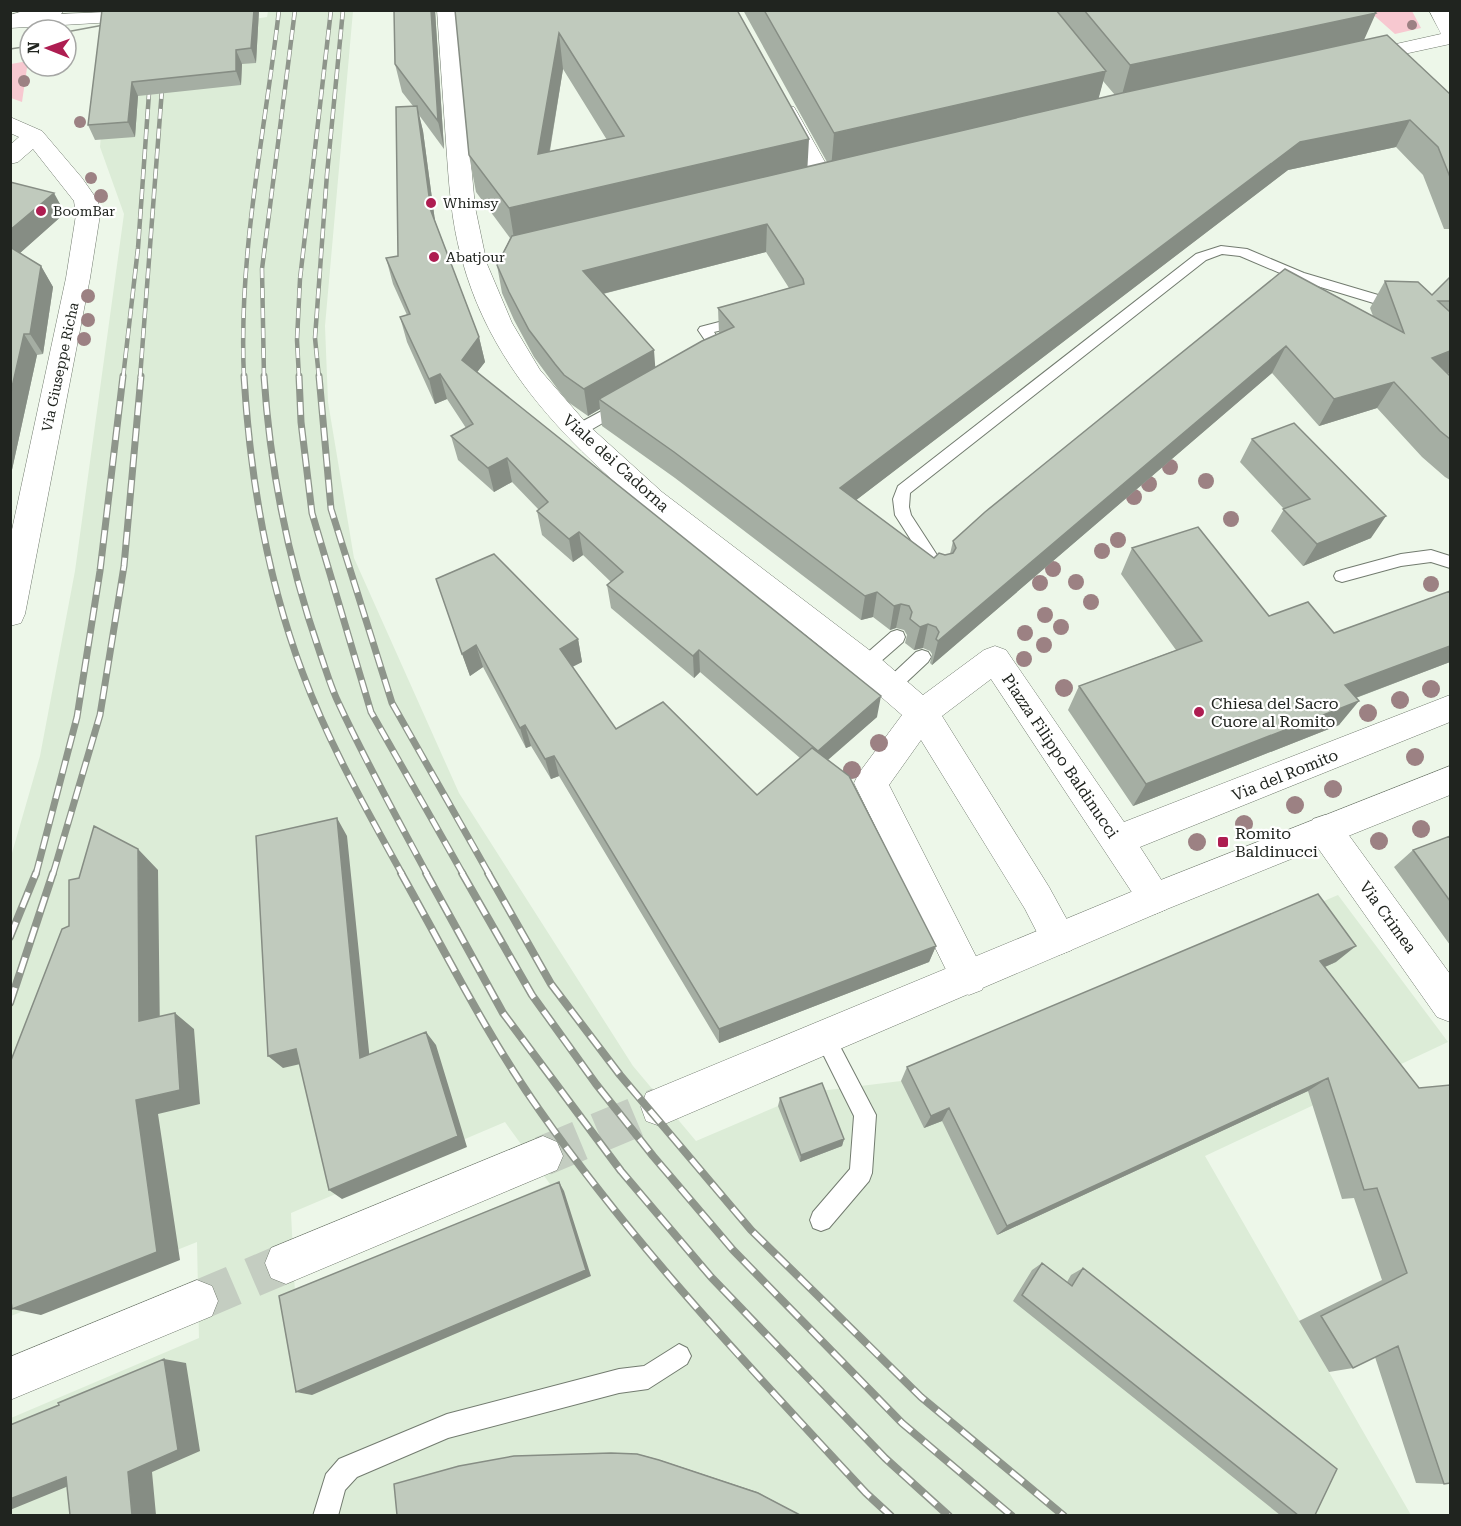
<svg xmlns="http://www.w3.org/2000/svg" width="1461" height="1526" font-family="'Roboto Serif',serif">
  <rect width="100%" height="100%" fill="#edf7e9"/>
  <path fill="#dcecd7" fill-rule="evenodd" d="M111,11L217,25L267,17L268,11H353L325,326L328,402L354,558L459,793L633,1066L696,1141L778,1106L820,1091L901,1081L1338,895L1448,1042L1205,1156L1411,1515H11V1418L199,1338L197,1242L11,1316L10,860L40,756L75,571L124,214L100,147ZM505,1122L550,1184L295,1293L291,1213Z"/>
  <path fill="#f7c8d0" d="M1369,11H1412L1421,28L1395,34Z
    M28,61L22,102L11,98V64Z"/>
  <g fill="none" stroke-linecap="round" stroke-linejoin="round">
    <path stroke="#c4cdc1" stroke-width="40" stroke-dasharray="40 20" stroke-linecap="butt" d="M543,1156L660,1107
      M197,1301L286,1263"/>
    <defs>
      <path id="service" d="M1221,246L1247,249L1304,273L1395,300L1397,303L1390,308L1294,279L1240,256L1222,254L1206,260L910,493L909,507L911,515L948,572L946,576L940,578L934,576L895,515L893,499L898,486L1196,254Z
        M742,316L747,318L749,321L747,324L714,332L726,350L717,358H707L705,355L711,349L698,330L700,327Z
        M622,400L629,405L627,409L582,435H572L570,431L572,427Z
        M1431,550L1450,556V568L1431,562L1401,566L1342,582L1336,580L1334,576L1336,572L1342,570L1401,554Z
        M897,630L903,632L905,637L903,642L871,670L865,672L859,670L856,665L859,660L891,632Z
        M922,650L928,652L931,657L928,662L897,691L891,693L885,691L882,686L885,681L916,652Z
        M825,1028L832,1031L876,1115L872,1173L869,1181L829,1228L821,1231L813,1228L810,1220L813,1212L850,1169L854,1116L815,1038L818,1031Z
        M679,1344L687,1348L691,1356L687,1364L648,1389L619,1393L448,1438L357,1477L345,1490L338,1516H313L326,1474L339,1459L447,1414L619,1369L644,1366Z"/>
      <path id="minor" d="M27,10H64L61,14L10,27V15Z
        M437,10H457L475,207L487,264L512,323L540,370L587,424L662,492L881,659L923,695L984,650L995,646L1006,650L1124,822L1450,695V722L1140,847L1173,898L1167,909L1155,914L1143,909L991,679L942,716L1049,887L1077,938L1072,950L1059,955L1046,950L1025,909L921,740L889,785L987,978L982,990L969,995L956,990L854,783L859,773L902,715C842,662 778,613 715,564C612,483 500,396 463,263C451,224 449,183 446,142C443,98 440,54 437,10Z
        M1429,10H1449L1450,44L1358,64L1351,62L1347,58L1351,54L1441,34Z
        M786,105L794,107L797,112L835,180L831,185L823,187L815,185L811,180L775,112L778,107Z
        M10,117L42,131L82,178L98,201L100,215L90,278L25,614L21,623L10,626V539L66,278L76,215L74,201L33,149L18,162L10,164V145L19,137L10,133Z
        M1325,815L1337,819L1450,974V1022L1437,1017L1313,841L1308,830L1313,819Z"/>
      <path id="tertiary" d="M108,12L115,14L118,18L115,22L10,28V16Z
        M1450,766V795L1167,909L660,1126L646,1121L641,1107L646,1093L1143,887Z
        M543,1136L557,1142L563,1156L557,1170L286,1284L271,1278L265,1263L271,1248Z
        M197,1280L212,1286L218,1301L212,1316L10,1400V1357Z"/>
    </defs>
    <use href="#service" stroke="#727b6f" stroke-width="2"/>
    <use href="#minor" stroke="#727b6f" stroke-width="1"/>
    <use href="#tertiary" stroke="#727b6f" stroke-width="1"/>
    <use href="#service" fill="#fff" fill-rule="evenodd"/>
    <use href="#minor" fill="#fff" fill-rule="evenodd"/>
    <use href="#tertiary" fill="#fff" fill-rule="evenodd"/>
    <path stroke="#8e958b" stroke-width="1.5" d="M66,32L109,24
      M10,49L30,46"/>
    <defs>
      <path id="rail-far2" d="M123,378L138,248L150,79
        M140,378L163,76
        M244,378C238,254 265,132 279,10
        M264,378L262,269L295,10
        M299,378L297,340L300,279L331,10
        M319,378L315,338L327,174L343,10"/>
      <path id="rail-far1" d="M244,376C250,477 267,579 303,674C329,744 366,809 402,874
        M264,376C270,470 289,564 320,653C326,670 331,688 339,704C366,762 397,818 427,874
        M299,376L301,422L312,513L371,712L463,874
        M319,376L331,509L392,703L489,874
        M36,874L77,717L100,571L123,376
        M53,874L100,715L124,566L141,376"/>
      <path id="rail" d="M401,873C446,953 487,1036 540,1111C636,1248 752,1370 866,1493L891,1516
        M426,873L503,1013L621,1171L711,1277L885,1458L949,1516
        M462,873L532,995L596,1084L653,1156L733,1250L902,1423L1012,1516
        M488,873L551,984L620,1075L751,1230L921,1397L1064,1516
        M10,937L36,873
        M10,1003L53,873"/>
    </defs>
    <use href="#rail-far2" stroke="#8e958b" stroke-width="4.5"/>
    <use href="#rail-far1" stroke="#8e958b" stroke-width="7"/>
    <use href="#rail" stroke="#8e958b" stroke-width="8"/>
    <use href="#rail-far2" stroke="#fff" stroke-width="3" stroke-dasharray="10" stroke-linecap="butt"/>
    <use href="#rail-far1" stroke="#fff" stroke-width="4.5" stroke-dasharray="13" stroke-linecap="butt"/>
    <use href="#rail" stroke="#fff" stroke-width="5" stroke-dasharray="16" stroke-linecap="butt"/>
  </g>
  <g fill="#9c8183">
    <circle cx="1412" cy="25" r="5"/>
    <circle cx="24" cy="81" r="6"/>
    <circle cx="80" cy="122" r="6"/>
    <circle cx="91" cy="178" r="6"/>
    <circle cx="101" cy="196" r="7"/>
    <circle cx="88" cy="296" r="7"/>
    <circle cx="88" cy="320" r="7"/>
    <circle cx="84" cy="339" r="7"/>
    <circle cx="1170" cy="467" r="8"/>
    <circle cx="1206" cy="481" r="8"/>
    <circle cx="1149" cy="484" r="8"/>
    <circle cx="1134" cy="497" r="8"/>
    <circle cx="1231" cy="519" r="8"/>
    <circle cx="1118" cy="540" r="8"/>
    <circle cx="1102" cy="551" r="8"/>
    <circle cx="1053" cy="569" r="8"/>
    <circle cx="1076" cy="582" r="8"/>
    <circle cx="1040" cy="583" r="8"/>
    <circle cx="1431" cy="584" r="8"/>
    <circle cx="1091" cy="602" r="8"/>
    <circle cx="1045" cy="615" r="8"/>
    <circle cx="1061" cy="627" r="8"/>
    <circle cx="1025" cy="633" r="8"/>
    <circle cx="1044" cy="645" r="8"/>
    <circle cx="1024" cy="659" r="8"/>
    <circle cx="1064" cy="688" r="9"/>
    <circle cx="1431" cy="689" r="9"/>
    <circle cx="1400" cy="700" r="9"/>
    <circle cx="1368" cy="713" r="9"/>
    <circle cx="879" cy="743" r="9"/>
    <circle cx="1415" cy="757" r="9"/>
    <circle cx="852" cy="770" r="9"/>
    <circle cx="1333" cy="789" r="9"/>
    <circle cx="1295" cy="805" r="9"/>
    <circle cx="1244" cy="824" r="9"/>
    <circle cx="1421" cy="829" r="9"/>
    <circle cx="1379" cy="841" r="9"/>
    <circle cx="1197" cy="842" r="9"/>
  </g>
  <path fill="#a5aea3" fill-rule="evenodd" d="M102,10H259L256,63L242,64L241,85L138,96L135,137L95,140L88,125Z
    M435,10L444,149L419,115L423,131L435,221L479,337L485,362L477,372L877,717L828,760L936,946L929,962L719,1043L559,776L551,779L531,746L526,748L483,667L470,676L444,602L578,639L582,662L572,667L616,729L757,795L800,758L700,672L694,678L611,608L607,585L611,582L583,555L573,562L542,535L537,511L539,510L512,482L494,492L458,460L451,436L466,428L447,399L435,404L407,342L400,317L407,315L393,284L386,258L398,256L413,106L402,92L395,64Z
    M455,10H737L807,167L827,162L743,10H1373L1363,41L1450,94V229H1444L1423,175L1396,147L1288,170L856,500L934,558L950,554L953,541L1285,269L1373,316L1370,308L1385,281L1432,295L1450,277V373H1448L1450,376V480L1445,477L1422,457L1377,408L1319,426L1272,373L932,665L930,663L932,654L930,651L923,648L914,650L905,643L907,635L904,630L896,628L890,630L873,617L861,620L675,478L602,426L600,409L588,416L568,402L559,391L534,357L514,320L502,293L497,265L510,238L476,192L469,155ZM563,69L607,140L550,151ZM1103,81L1115,95L1098,99ZM766,252L789,288L718,308L719,334L655,367L603,294Z
    M10,182L65,213L20,253L41,266L53,287L43,354L37,355L10,479Z
    M1252,439L1371,538L1303,566L1271,531L1284,509L1240,462Z
    M1132,548L1269,616L1334,633L1450,591V662L1356,698L1339,725L1133,806L1068,710L1079,686L1176,650L1121,574Z
    M1450,836V945L1394,867L1413,850Z
    M1336,962L1325,967L1419,1088L1444,1484L1416,1483L1375,1357L1353,1368L1329,1372L1299,1321L1382,1280L1354,1198L1342,1199L1308,1091L997,1235L942,1121L924,1128L901,1081L907,1067Z
    M780,1098L844,1139L842,1146L800,1162L778,1106Z
    M1042,1263L1067,1282L1071,1275L1083,1268L1315,1515H1280L1013,1301L1032,1270Z"/>
  <path fill="#868d84" d="M254,10H259L256,63L251,48Z
    M431,10H435L444,149L438,121Z
    M1376,13L1360,49L1120,102L1130,65Z
    M559,33L563,69L543,190L538,154Z
    M236,50L242,64L241,85L236,71Z
    M1106,71L1096,108L831,169L834,133Z
    M132,82L138,96L135,137L128,122Z
    M417,106L423,131L437,236L431,211Z
    M1410,120L1396,147L1288,170L838,514L840,488L1300,142Z
    M809,139L807,175L515,245L509,208Z
    M54,193L65,213L11,261L10,230Z
    M767,224L766,252L586,298L583,271Z
    M41,266L53,287L43,354L30,334Z
    M24,334L37,355L10,479V396Z
    M479,337L485,362L468,384L462,360Z
    M1286,346L1272,373L932,665L938,641Z
    M654,350L656,377L599,399L600,409L588,416L584,389Z
    M1450,351V373L1415,385L1432,358Z
    M440,374L447,399L435,404L429,379Z
    M1394,382L1377,408L1319,426L1334,399Z
    M507,458L512,482L494,492L488,468Z
    M1386,516L1371,538L1303,566L1317,544Z
    M579,532L583,555L573,562L569,539Z
    M877,592L873,617L861,620L865,596Z
    M901,604L896,628L890,630L894,606Z
    M928,624L923,648L914,650L920,627Z
    M578,639L582,662L564,671L560,649Z
    M476,645L483,667L470,676L462,654Z
    M1450,646V662L1326,709L1345,685Z
    M699,650L700,672L694,678L693,656Z
    M881,696L877,717L815,771L818,751Z
    M1359,701L1339,725L1133,806L1146,784Z
    M525,725L531,746L526,748L520,728Z
    M554,756L559,776L551,779L545,759Z
    M337,818L347,836L371,1071L360,1058Z
    M138,849L158,870L160,1037L139,1021Z
    M936,946L929,962L719,1043V1029Z
    M1356,946L1336,962L1301,977L1320,961Z
    M175,1013L194,1029L200,1104L158,1114L180,1260L41,1315L12,1309L136,1100Z
    M426,1032L436,1045L467,1147L342,1199L329,1190Z
    M296,1049L309,1062L283,1068L268,1056Z
    M1328,1078L1308,1091L997,1235L1007,1226Z
    M949,1108L942,1121L924,1128L931,1116Z
    M844,1139L842,1146L800,1162L801,1155Z
    M559,1182L564,1191L591,1276L312,1395L296,1392Z
    M164,1359L186,1363L200,1451L152,1472L156,1515H132L128,1472Z
    M642,1455L663,1461L757,1492L800,1515Z
    M93,1476L10,1510V1499L66,1477Z"/>
  <path fill="#c0cabd" stroke="#868d84" stroke-width="1.5" fill-rule="evenodd" d="M102,10H254L251,48L236,50V71L132,82L128,122L88,125Z
    M394,10H431L438,121L395,64Z
    M455,10H737L809,139L509,208L469,155ZM559,33L624,136L538,154Z
    M764,10H1056L1106,71L834,133Z
    M1084,10H1373L1376,13L1130,65Z
    M1387,35L1450,94V177L1438,147L1410,120L1300,142L840,488L934,558L939,553L945,555L953,553L956,548L953,541L985,512L1285,269L1404,333L1385,281L1418,282L1432,295L1450,277V301H1438L1450,312V351L1432,358L1450,376V439L1440,431L1394,382L1334,399L1286,346L938,641L936,639L939,632L936,627L928,624L920,627L910,619L912,612L909,606L901,604L894,606L877,592L865,596L674,452L599,399L702,341L734,327L718,308L804,284L803,279L767,224L583,271L654,350L584,389L564,375L555,364L529,330L509,292L497,265L512,236L1122,93Z
    M417,106L431,211L479,337L462,360L881,696L818,751L699,650L693,656L607,585L623,572L579,532L569,539L537,511L548,502L507,458L488,468L451,436L473,424L440,374L429,379L400,317L410,314L386,258L398,256L396,107Z
    M10,182L54,193L10,230Z
    M10,247L41,266L30,334H24L10,396Z
    M1294,423L1386,516L1317,544L1283,509L1310,499L1252,439Z
    M1198,527L1269,616L1308,602L1334,633L1450,591V646L1345,685L1359,701L1146,784L1079,686L1202,641L1132,548Z
    M494,554L578,639L560,649L616,729L663,702L757,795L812,748L849,776L936,946L719,1029L554,756L545,759L525,725L520,728L476,645L462,654L436,579Z
    M337,818L360,1058L426,1032L458,1136L329,1190L296,1049L268,1056L256,836Z
    M94,826L138,849L139,1021L175,1013L180,1090L136,1100L157,1252L12,1309L10,1293V1063L62,929L69,926V880L79,878Z
    M1450,836V901L1413,850Z
    M1318,894L1356,946L1320,961L1419,1088L1450,1085V1483L1444,1484L1398,1346L1353,1368L1321,1316L1407,1273L1377,1188L1364,1190L1328,1078L1007,1226L949,1108L931,1116L907,1067Z
    M822,1083L844,1139L801,1155L780,1098Z
    M559,1182L586,1270L296,1392L279,1296Z
    M1042,1263L1072,1286L1083,1268L1337,1469L1315,1515H1298L1022,1295Z
    M164,1359L178,1450L128,1472L132,1515H70L66,1477L10,1499V1425L59,1405L58,1403Z
    M611,1453L637,1454L659,1460L758,1493L800,1515H397L394,1484L459,1466L514,1456Z"/>
  <g fill="#ae1d51" stroke="#fff" stroke-width="2">
    <circle cx="431" cy="203" r="6"/>
    <circle cx="41" cy="211" r="6"/>
    <circle cx="434" cy="257" r="6"/>
    <circle cx="1199" cy="712" r="6"/>
    <rect x="1217" y="836" width="12" height="12" rx="3"/>
  </g>
  <g text-anchor="middle" dominant-baseline="central" stroke-width="4.5" stroke-linejoin="round" paint-order="stroke">
    <g font-size="14" fill="#20241f" stroke="#fff" text-anchor="start">
      <text x="443" y="203">Whimsy</text>
      <text x="53" y="211">BoomBar</text>
      <text x="446" y="257">Abatjour</text>
    </g>
    <g font-size="14" fill="#20241f" stroke="#fff">
      <text transform="translate(60 367) rotate(-78)">Via Giuseppe Richa</text>
    </g>
    <g font-size="16" fill="#20241f" stroke="#fff">
      <text transform="translate(616 463) rotate(42)">Viale dei Cadorna</text>
      <text transform="translate(1060 756) rotate(56)">Piazza Filippo Baldinucci</text>
      <text transform="translate(1285 775) rotate(-22)">Via del Romito</text>
      <text transform="translate(1388 917) rotate(54)">Via Crimea</text>
    </g>
    <g font-size="16" fill="#20241f" stroke="#fff" text-anchor="start">
      <text x="1211" y="703">Chiesa del Sacro<tspan x="1211" dy="18">Cuore al Romito</tspan></text>
      <text x="1235" y="833">Romito<tspan x="1235" dy="18">Baldinucci</tspan></text>
    </g>
  </g>
  <rect width="1461" height="1526" fill="none" stroke="#20241f" stroke-width="24"/>
  <g transform="translate(48 48) rotate(271)"><circle r="28" fill="#ffffff" stroke="#a6a7a5" stroke-width="1.5"/>
  <path d="M0-4.5L10 22L0 15L-10 22Z" fill="#ae1d51"/>
  <text y="-9" font-size="16" font-weight="bold" text-anchor="middle" fill="#20241f">N</text>
  </g>
</svg>
